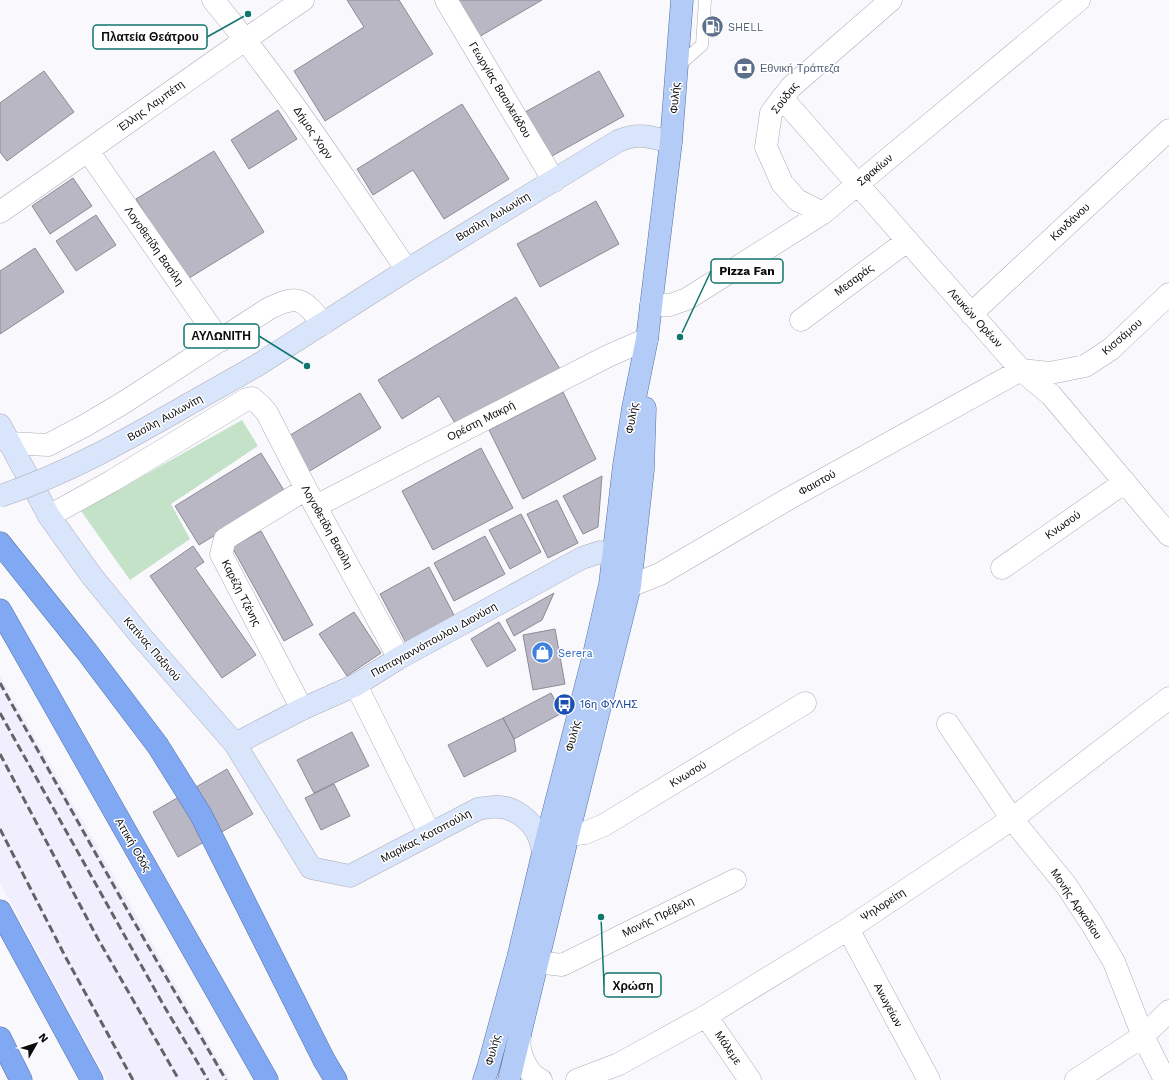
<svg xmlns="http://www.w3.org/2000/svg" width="1169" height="1080" font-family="'Work Sans',sans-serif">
  <rect width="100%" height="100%" fill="#f9f9fd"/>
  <path fill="#f1eefe" d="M0,676L19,709L230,1080H107L0,883Z"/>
  <path fill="#c3e2c8" d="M242,420L258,446L171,504L190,539L130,580L81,511Z"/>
  <path fill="#b9b7c3" stroke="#8c8a95" d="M347,0H399L433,54L325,121L294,71L364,27Z
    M448,0H542L472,41Z
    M44,71L74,112L7,161L0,152V103Z
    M599,71L624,116L543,161L518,116Z
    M462,104L509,179L444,219L413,170L373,195L357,169Z
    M278,110L297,139L249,169L231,140Z
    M214,151L264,232L186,280L136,199Z
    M73,178L92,206L50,234L32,206Z
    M596,201L619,244L540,287L517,244Z
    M96,215L116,245L76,271L56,241Z
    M35,248L64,292L0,334V271Z
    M516,297L560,369L459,430L439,396L402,419L378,380Z
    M563,392L596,459L523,499L489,430Z
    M360,393L381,428L308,472L287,437Z
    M481,448L513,508L433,550L402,491Z
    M261,453L285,492L199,545L175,506Z
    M602,476L598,527L583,534L563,496Z
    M557,500L578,543L548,558L527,514Z
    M521,514L541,552L510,569L489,530Z
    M261,531L313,625L284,641L232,547Z
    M485,536L505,574L454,601L434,563Z
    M193,546L204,562L195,568L256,655L222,678L150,576Z
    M429,567L455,617L406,643L380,594Z
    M554,593L542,620L514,636L506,620Z
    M354,612L381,653L347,676L319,634Z
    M499,622L516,650L487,667L471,639Z
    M555,629L565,684L533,690L523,635Z
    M551,693L562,713L514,739L503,718Z
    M503,718L514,739L516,751L464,777L448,745Z
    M352,732L369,766L314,793L297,760Z
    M227,769L253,814L178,857L153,812Z
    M334,784L350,816L321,830L305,798Z"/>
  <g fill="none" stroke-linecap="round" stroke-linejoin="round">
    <defs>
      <path id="lane" d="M677,67L702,45L705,0"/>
      <path id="street" d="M213,0C284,85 344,178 407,270
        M446,0L554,181
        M782,98L1021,370L1051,395L1169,535
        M88,151L220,341
        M0,212C102,142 201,69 303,0
        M823,213L797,200L782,183L766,147L771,113L791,87L891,0
        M651,305H670L687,299L823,213L1079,0
        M971,314L1169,130
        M801,320L907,241
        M9,443L48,445L86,425L123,403L268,309C298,294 303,298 323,324
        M316,506L608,356L647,339
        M49,516L112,481L247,399L252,398L261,406L267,413L306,489L399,658
        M1002,568L1125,482
        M612,584L630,586L660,574L788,499L1021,370L1050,373L1085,366L1111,349L1169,294
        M356,685L430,834
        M302,709L221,554L225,539L306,489
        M948,724L1012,819L1066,885L1091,923L1114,962L1143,1036L1165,1080
        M568,835L585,833L604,825L805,703
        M848,929L929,1080
        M536,962L562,965L735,880
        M706,1016L750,1080
        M520,1033C520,1038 519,1044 520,1049C522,1061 530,1075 541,1080
        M577,1080L619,1064L706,1016L848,929L1012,819L1169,698
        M1076,1080L1143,1036L1169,1011"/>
      <path id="secondary" d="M189,404L256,366L407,270L618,141C640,132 649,137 671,142
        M0,425L49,516L91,575L140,635L235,744L311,868L350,876L478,809C485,808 493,806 500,807C515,808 532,821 538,835C541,841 542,847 543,853
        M235,744L302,709L356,685L399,658L582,558L600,552L631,561"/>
      <path id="primary" d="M484,1080L488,1068L518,958L543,853L594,654L610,584L624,465L633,408L647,339L671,142L682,0
        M509,1080L568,835L630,586L643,470L645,408"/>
      <path id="highway" d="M0,543L87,652L158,746L201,815L324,1060L336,1080
        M0,610L267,1080
        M0,911L92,1080
        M0,1038L21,1080"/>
    </defs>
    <use href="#lane" stroke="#adabb7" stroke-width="13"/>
    <use href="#street" stroke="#adabb7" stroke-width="23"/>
    <use href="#secondary" stroke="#adabb7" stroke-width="23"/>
    <use href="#primary" stroke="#5871a2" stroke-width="23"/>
    <use href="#highway" stroke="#5871a2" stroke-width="23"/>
    <use href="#lane" stroke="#fff" stroke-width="12"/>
    <use href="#street" stroke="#fff" stroke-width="22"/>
    <use href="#secondary" stroke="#d9e5fb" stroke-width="22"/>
    <use href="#primary" stroke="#b3cbf7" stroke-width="22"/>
    <use href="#highway" stroke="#81a8f2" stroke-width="22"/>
    <path stroke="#636367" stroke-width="3" stroke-dasharray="8 4" stroke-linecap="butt" d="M0,683L133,920L226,1080
      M0,713L164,1006L208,1080
      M0,754L98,939L179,1080
      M0,829L65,956L133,1080"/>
    <defs>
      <path id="secondary-bridge" d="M0,496C67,474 128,439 189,404"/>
    </defs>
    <use href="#secondary-bridge" stroke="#adabb7" stroke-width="23" stroke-linecap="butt"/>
    <use href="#secondary-bridge" stroke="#d9e5fb" stroke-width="22"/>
  </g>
  <defs>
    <symbol id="fuel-disc" viewBox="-11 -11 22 22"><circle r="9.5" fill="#5c6f8a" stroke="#fff"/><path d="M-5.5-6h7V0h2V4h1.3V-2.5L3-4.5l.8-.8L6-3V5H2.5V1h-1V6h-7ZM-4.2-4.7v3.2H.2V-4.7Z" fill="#fff"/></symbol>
    <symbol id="bank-disc" viewBox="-11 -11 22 22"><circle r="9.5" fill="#5c6f8a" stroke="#fff"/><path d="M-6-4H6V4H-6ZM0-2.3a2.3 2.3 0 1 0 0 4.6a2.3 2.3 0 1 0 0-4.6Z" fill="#fff"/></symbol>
    <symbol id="shop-disc" viewBox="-11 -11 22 22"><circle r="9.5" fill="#3f7fe0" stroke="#fff"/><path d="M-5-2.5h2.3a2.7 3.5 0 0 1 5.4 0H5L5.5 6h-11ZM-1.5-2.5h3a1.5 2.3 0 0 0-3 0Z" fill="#fff"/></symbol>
    <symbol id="bus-disc" viewBox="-11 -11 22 22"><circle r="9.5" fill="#1a4fb4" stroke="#fff"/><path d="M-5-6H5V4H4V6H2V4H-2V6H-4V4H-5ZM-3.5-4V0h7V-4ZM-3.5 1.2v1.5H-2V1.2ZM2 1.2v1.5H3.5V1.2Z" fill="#fff"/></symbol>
  </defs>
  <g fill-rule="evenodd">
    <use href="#fuel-disc" x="700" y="14" width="25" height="25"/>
    <use href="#bank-disc" x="732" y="56" width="25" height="25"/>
    <use href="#shop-disc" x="530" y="640" width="25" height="25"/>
    <use href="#bus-disc" x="552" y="692" width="25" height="25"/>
  </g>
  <g text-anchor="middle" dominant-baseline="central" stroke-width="3" stroke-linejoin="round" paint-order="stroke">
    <g font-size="11" fill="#4e5e75" stroke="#fff" text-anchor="start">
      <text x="728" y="27">SHELL</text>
      <text x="760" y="68">Εθνική Τράπεζα</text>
    </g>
    <g font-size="11" fill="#0b0b0e" stroke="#fff">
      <text transform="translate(500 90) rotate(59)">Γεωργίας Βασιλειάδου</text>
      <text transform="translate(675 98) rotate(-86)">Φυλής</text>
      <text transform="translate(785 98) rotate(-52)">Σούδας</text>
      <text transform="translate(151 106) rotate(-36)">Έλλης Λαμπέτη</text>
      <text transform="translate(313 133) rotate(56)">Δήμος Χορν</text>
      <text transform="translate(875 170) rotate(-40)">Σφακίων</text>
      <text transform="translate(493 217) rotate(-31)">Βασίλη Αυλωνίτη</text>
      <text transform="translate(1070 222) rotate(-43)">Κανδάνου</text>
      <text transform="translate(154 246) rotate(55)">Λογοθετίδη Βασίλη</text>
      <text transform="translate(854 280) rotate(-37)">Μεσαράς</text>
      <text transform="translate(975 318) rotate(48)">Λευκών Ορέων</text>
      <text transform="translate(1122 337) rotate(-41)">Κισσάμου</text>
      <text transform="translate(165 418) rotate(-29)">Βασίλη Αυλωνίτη</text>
      <text transform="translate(632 418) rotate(-80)">Φυλής</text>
      <text transform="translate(481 421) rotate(-27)">Ορέστη Μακρή</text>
      <text transform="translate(817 483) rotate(-29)">Φαιστού</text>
      <text transform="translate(1063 525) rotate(-35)">Κνωσού</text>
      <text transform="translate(327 527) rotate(61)">Λογοθετίδη Βασίλη</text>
      <text transform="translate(241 593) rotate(63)">Καρέζη Τζένης</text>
      <text transform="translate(434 640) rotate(-29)">Παπαγιαννόπουλου Διονύση</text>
      <text transform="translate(152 649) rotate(49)">Κατίνας Παξινού</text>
      <text transform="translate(573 736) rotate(-76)">Φυλής</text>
      <text transform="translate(688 774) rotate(-31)">Κνωσού</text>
      <text transform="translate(426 836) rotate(-28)">Μαρίκας Κοτοπούλη</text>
      <text transform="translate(133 845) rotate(60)">Αττική Οδός</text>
      <text transform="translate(1076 904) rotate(56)">Μονής Αρκαδίου</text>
      <text transform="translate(883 905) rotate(-33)">Ψηλορείτη</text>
      <text transform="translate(658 917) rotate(-26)">Μονής Πρέβελη</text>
      <text transform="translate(888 1005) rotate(62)">Ανωγείων</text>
      <text transform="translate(728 1048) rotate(56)">Μάλεμε</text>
      <text transform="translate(493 1050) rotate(-75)">Φυλής</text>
    </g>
    <g font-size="11" fill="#366cbe" stroke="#fff" text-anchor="start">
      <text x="558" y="653">Serera</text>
    </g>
    <g font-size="11" fill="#164399" stroke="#fff" text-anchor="start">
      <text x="580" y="704">16η ΦΥΛΗΣ</text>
    </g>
  </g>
  <path fill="none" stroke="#0f766e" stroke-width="1.5" d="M248 14L207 37M680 337L711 271M307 366L259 336M601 917L604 985"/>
  <g fill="#0f766e" stroke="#fff" stroke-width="1.5">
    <circle cx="248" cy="14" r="4"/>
    <circle cx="680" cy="337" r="4"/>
    <circle cx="307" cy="366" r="4"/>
    <circle cx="601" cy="917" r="4"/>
  </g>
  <g fill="#fff" stroke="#0f766e" stroke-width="1.5">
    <rect x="93" y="25" width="114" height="24" rx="4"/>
    <rect x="711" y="259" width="72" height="24" rx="4"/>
    <rect x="184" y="324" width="75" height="24" rx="4"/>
    <rect x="604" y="973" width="57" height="24" rx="4"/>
  </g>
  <g font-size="12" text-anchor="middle" font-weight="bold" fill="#0b0b0e">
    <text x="150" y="41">Πλατεία Θεάτρου</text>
    <text x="747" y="275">Pizza Fan</text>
    <text x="221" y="340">ΑΥΛΩΝΙΤΗ</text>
    <text x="633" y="990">Χρώση</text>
  </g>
  <g transform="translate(36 1044) rotate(51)" stroke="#ffffff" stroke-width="3" paint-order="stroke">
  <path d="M0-3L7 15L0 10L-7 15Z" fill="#0b0b0e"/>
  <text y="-6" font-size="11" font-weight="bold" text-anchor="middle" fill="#0b0b0e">N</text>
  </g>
</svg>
